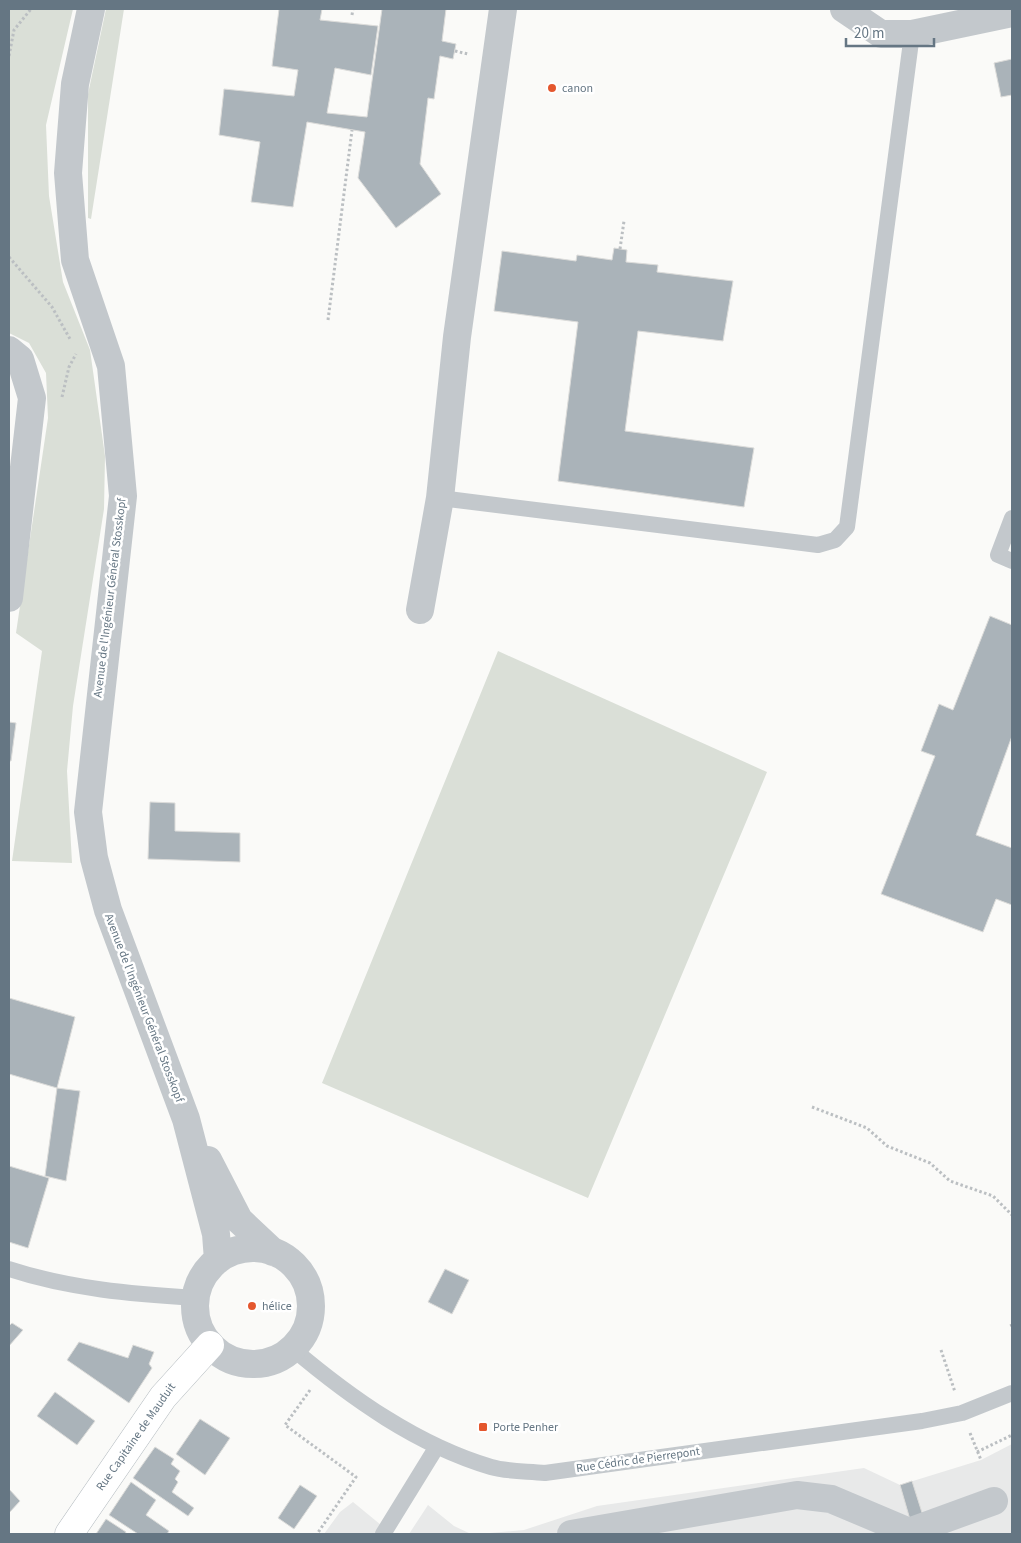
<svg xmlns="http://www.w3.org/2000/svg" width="1021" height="1543" font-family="'Source Sans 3',sans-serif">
  <rect width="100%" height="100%" fill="#fafaf8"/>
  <path fill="#e8e9e9" d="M1012,1444V1534H478L524,1530L597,1506L864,1468L900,1485L981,1460Z
    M353,1502L392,1534H324L340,1512Z
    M428,1505L454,1526L471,1534H409Z"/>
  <path fill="#dadfd7" d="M9,9H73L46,125L49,196L63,282L90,350L105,456L104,509L73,706L67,771L72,863L12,861L42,651L16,633L48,418L46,373L29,343L9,333Z
    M106,9H124L91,219L88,218V94Z
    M498,651L767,772L588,1198L322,1083Z"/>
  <path fill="#aab3b9" stroke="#dcdcda" d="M279,9H322L320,20L378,26L371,75L335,68L327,113L367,117L382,9H446L442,41L456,44L453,59L440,56L434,99L428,98L420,164L441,194L396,228L358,178L365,132L307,122L293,207L251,202L260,142L219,135L224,89L294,96L298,70L272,66Z
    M1012,59V95L1001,97L994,63Z
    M614,248L627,250L626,262L658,265L657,272L733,281L723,341L638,331L625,431L754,448L744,507L558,481L578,322L494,311L502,251L576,261L577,255L612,260Z
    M990,616L1012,625V736L976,835L1012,848V905L996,899L983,932L881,894L935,756L921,751L939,704L953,710Z
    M9,722L16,723L11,761H9Z
    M150,802L175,803V831L240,833V862L148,859Z
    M9,998L75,1017L57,1088L9,1074Z
    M57,1088L80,1091L66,1181L45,1176Z
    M9,1166L49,1178L28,1248L9,1242Z
    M445,1269L469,1280L452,1314L428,1302Z
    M12,1323L23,1330L9,1346V1326Z
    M79,1342L128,1358L133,1345L154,1352L149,1364L152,1368L129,1403L67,1360Z
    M55,1392L95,1421L77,1445L37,1416Z
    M200,1419L230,1438L205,1475L176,1454Z
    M155,1447L174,1459L171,1464L180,1471L175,1479L178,1482L172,1492L194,1508L188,1516L133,1478Z
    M912,1481L924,1519L911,1523L900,1485Z
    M131,1482L156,1500L146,1515L169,1531L167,1534H138L109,1515Z
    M300,1485L317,1496L294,1529L278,1518Z
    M9,1489L20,1501L9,1513Z
    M106,1519L126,1532L125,1534H96Z"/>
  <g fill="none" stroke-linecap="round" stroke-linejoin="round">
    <defs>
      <path id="secondary" d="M69,1534L163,1397L210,1345"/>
    </defs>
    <use href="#secondary" stroke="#b3babf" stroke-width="29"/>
    <path stroke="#bbbfc2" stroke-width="3" stroke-dasharray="2.5 2.5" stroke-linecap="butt" d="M352,15L353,9
      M455,51L468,54
      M9,56L14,30L31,9
      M620,249L624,221
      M9,257L52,307L70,339
      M328,320L352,130
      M62,397L69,367L76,354
      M812,1107L867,1128L887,1146L930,1163L950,1181L993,1196L1012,1215
      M1011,1324L1012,1327
      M941,1350L955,1392
      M310,1390L285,1425L356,1477L317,1534
      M970,1433L981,1460
      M977,1452L1012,1435"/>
    <path stroke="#c3c8cc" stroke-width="16" d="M440,498L818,545L835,540L847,527L912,34
      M1012,518L998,555L1012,561
      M9,1269C70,1289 132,1294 196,1298
      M293,1349C351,1398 417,1445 491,1467C508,1472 528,1471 545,1473L922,1421L962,1413L1012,1393
      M383,1534L436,1448"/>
    <path stroke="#c3c8cc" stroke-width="28" d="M91,9L75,84L68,173L75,260L111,366L123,496L88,812L94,858L108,910L186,1119L216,1234L218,1260
      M844,9L881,34H912L1012,13
      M9,350L20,359L32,398L9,598
      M420,610L440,498L457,337L503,9
      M208,1160L239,1220L273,1252
      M195 1306a58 58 0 1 1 116 0a58 58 0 1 1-116 0Z
      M571,1534L797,1495L831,1499L909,1532L994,1501"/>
    <use href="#secondary" stroke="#fff" stroke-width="28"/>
  </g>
  <g fill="#e4572e" stroke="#fff" stroke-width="2">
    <circle cx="552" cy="88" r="5"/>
    <circle cx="252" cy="1306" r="5"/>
    <rect x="478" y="1422" width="10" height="10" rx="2.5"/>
  </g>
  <g text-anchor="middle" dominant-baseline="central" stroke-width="5" stroke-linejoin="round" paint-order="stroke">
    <g font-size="12" fill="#657683" stroke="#fff" text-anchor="start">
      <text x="562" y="88">canon</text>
      <text x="262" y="1306">hélice</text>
      <text x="493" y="1427">Porte Penher</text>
    </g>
    <g font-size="12" fill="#657683" stroke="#fff">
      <text transform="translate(110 598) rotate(-83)">Avenue de l'Ingénieur Général Stosskopf</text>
      <text transform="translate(144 1008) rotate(69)">Avenue de l'Ingénieur Général Stosskopf</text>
      <text transform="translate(136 1437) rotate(-55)">Rue Capitaine de Mauduit</text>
      <text transform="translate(638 1460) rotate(-8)">Rue Cédric de Pierrepont</text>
    </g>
  </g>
  <rect width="1021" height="1543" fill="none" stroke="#657683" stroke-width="20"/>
  <path d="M846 38v8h88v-8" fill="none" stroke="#657683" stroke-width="2.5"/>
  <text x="854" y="38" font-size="15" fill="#657683" stroke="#ffffff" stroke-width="4" paint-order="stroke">20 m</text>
</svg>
